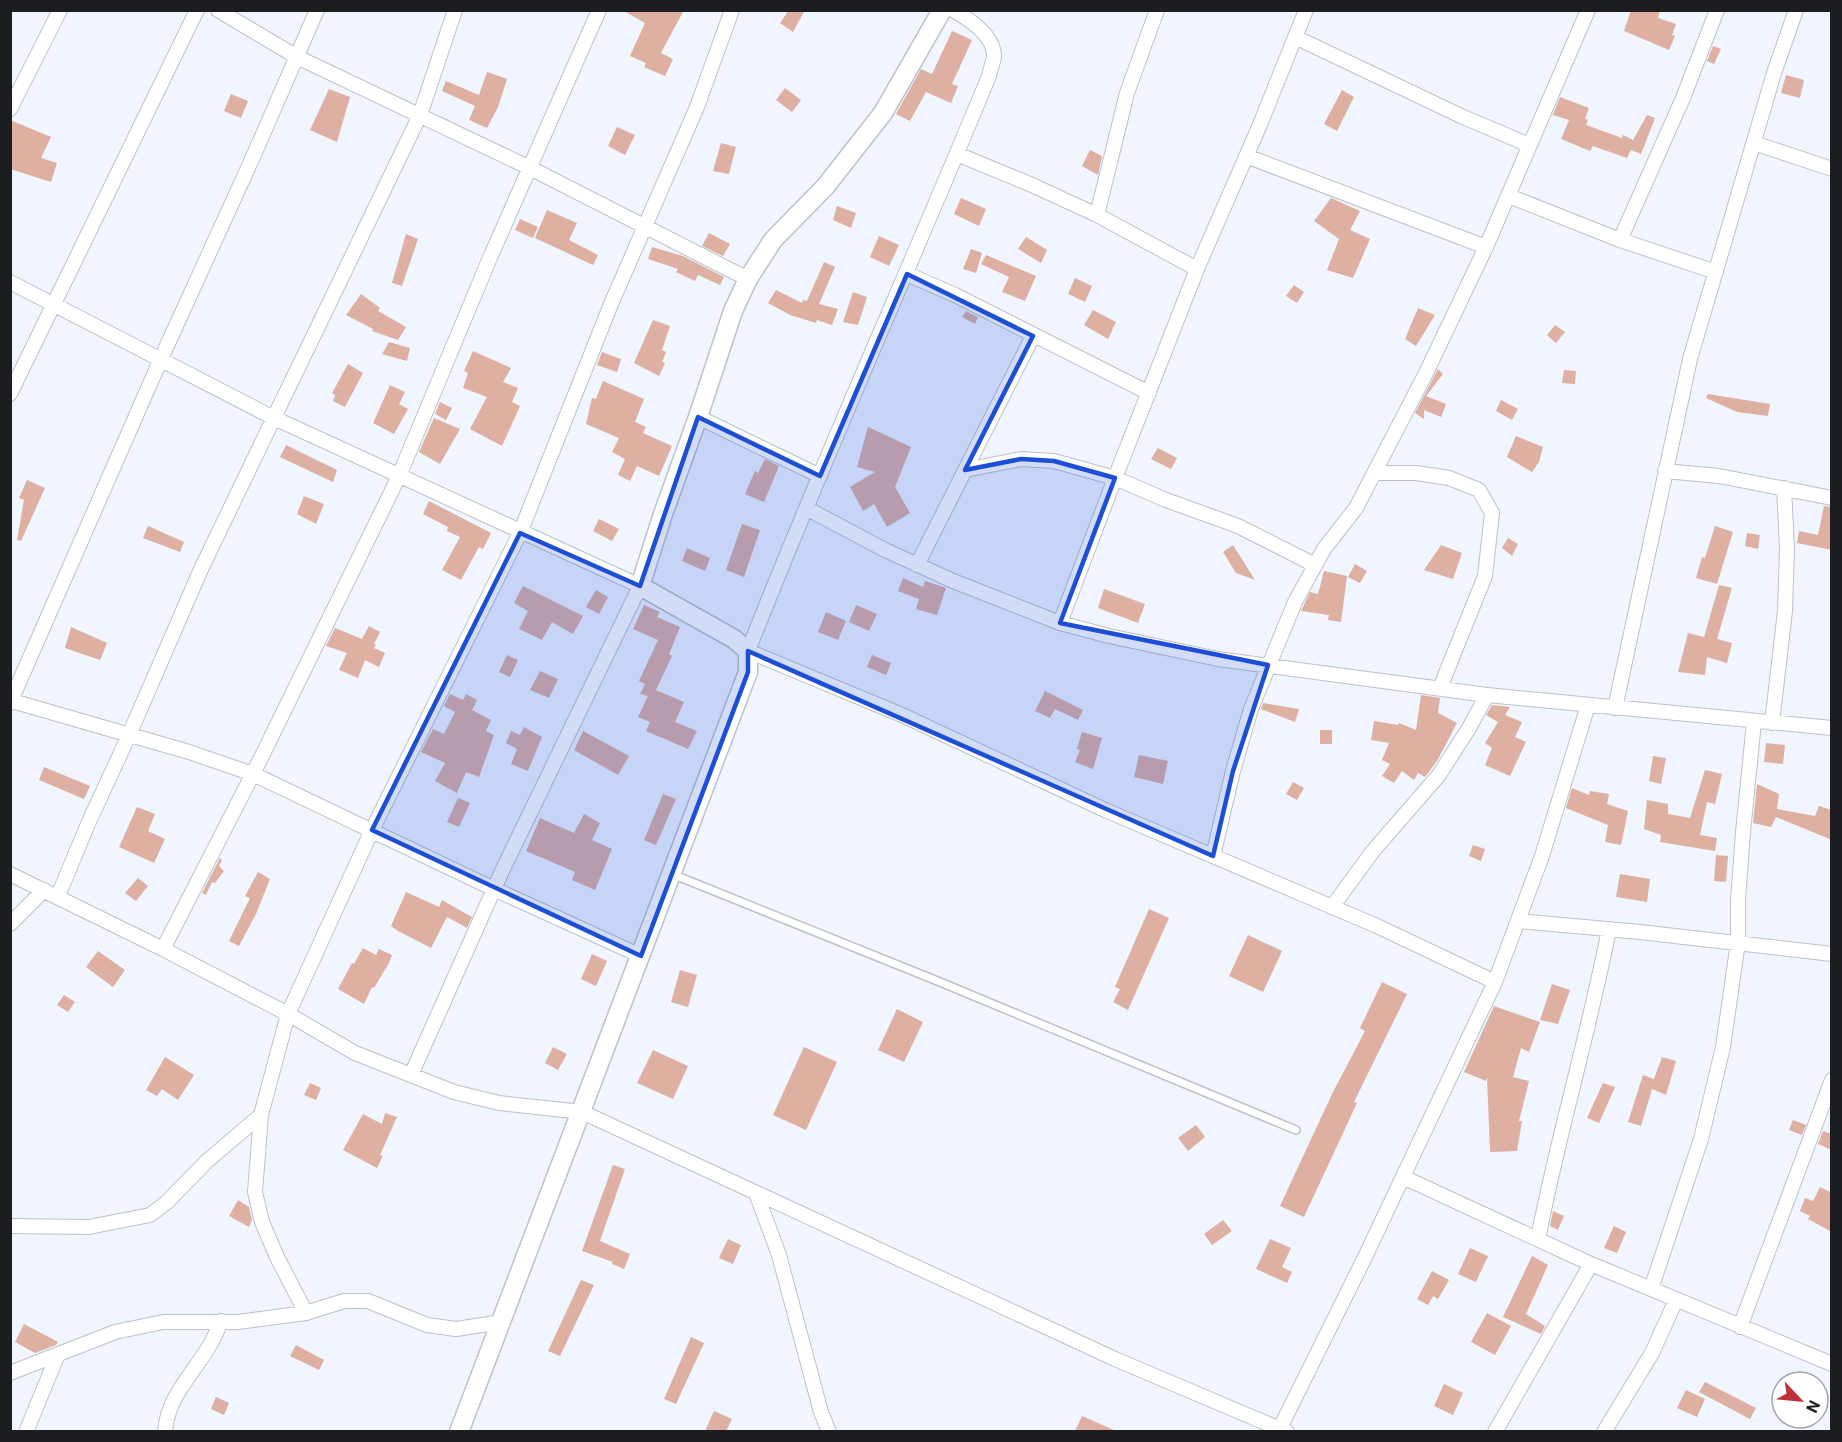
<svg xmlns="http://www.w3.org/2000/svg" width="1842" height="1442" font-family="Roboto,sans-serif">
  <rect width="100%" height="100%" fill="#f0f5ff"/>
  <path fill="#ddb0a2" d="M622,10H684L661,53L673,59L665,76L644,67L646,63L630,56L645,23Z
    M789,10H805L793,32L780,23Z
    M1631,10H1660L1658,18L1676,24L1672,35L1675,36L1669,50L1624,31Z
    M952,31L972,40L952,84L958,86L951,103L926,92L910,121L896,114L921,69L932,74Z
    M1713,46L1721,49L1714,64L1707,61Z
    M487,72L507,79L498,107L487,128L469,120L475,106L442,91L446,81L479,95Z
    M1786,75L1804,80L1800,98L1781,93Z
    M785,88L801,100L792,112L776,100Z
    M329,89L350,97L337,142L310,130Z
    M1342,90L1354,97L1337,131L1324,124Z
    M231,94L248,101L241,118L224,111Z
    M1560,97L1589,108L1585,119L1588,120L1586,125L1622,138L1623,135L1633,140L1647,115L1655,118L1641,154L1631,150L1627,158L1593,146L1590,151L1561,139L1569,120L1553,115Z
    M10,120L51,137L41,158L57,163L51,182L10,169Z
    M617,127L635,135L625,155L608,146Z
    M721,143L736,147L729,174L713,171Z
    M1090,150L1102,156L1098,175L1082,166Z
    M961,198L986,209L979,226L954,214Z
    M1331,198L1360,211L1350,230L1370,239L1353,278L1327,270L1339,239L1314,221Z
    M837,206L856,213L851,228L833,220Z
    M547,210L577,223L569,240L598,255L593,265L535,238Z
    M520,219L538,227L533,238L515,230Z
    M709,233L730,244L723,256L702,246Z
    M406,234L418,239L402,286L392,283Z
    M879,236L899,245L889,266L870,257Z
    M1026,237L1047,250L1041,263L1018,249Z
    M652,247L683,256L724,277L720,285L698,275L695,281L676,272L678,269L648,259Z
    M971,249L982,253L976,273L963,269Z
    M986,255L1036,276L1025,301L1002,292L1009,277L981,264Z
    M824,262L835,267L819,304L838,309L832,325L817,320L816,323L790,315L768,303L776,290L802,303L803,300L807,301Z
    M1075,278L1092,286L1085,302L1068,294Z
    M1294,285L1304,292L1297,303L1286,296Z
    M853,292L867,297L858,325L843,322Z
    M361,294L380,308L378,311L406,327L398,340L372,331L373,329L346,315Z
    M1418,308L1435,315L1416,346L1405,339Z
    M1093,310L1116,322L1108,339L1084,325Z
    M966,311L978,317L975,324L962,317Z
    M653,320L670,326L662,350L666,352L662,362L665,363L659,376L634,363Z
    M1555,325L1565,332L1556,343L1547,335Z
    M389,342L410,348L407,361L382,354Z
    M473,351L511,368L503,382L518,388L512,402L520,406L502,446L470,429L487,397L463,388L468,373L464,371Z
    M602,352L621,359L617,372L597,365Z
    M348,364L363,373L345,407L333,401L335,395L332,393Z
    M1438,369L1443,374L1426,396L1446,404L1441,417L1424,410V419L1415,413Z
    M1564,370L1576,371L1575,384L1562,383Z
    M603,381L644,399L635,422L646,427L643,433L672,446L659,476L637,466L630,481L618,475L625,459L612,452L619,438L586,424L592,398L596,399Z
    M390,385L405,392L399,404L408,409L394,434L373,423Z
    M1708,394L1770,404L1768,416L1737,412L1706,398Z
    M1501,400L1518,409L1512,420L1496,411Z
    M440,402L452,408L446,420L435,414Z
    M434,418L460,429L440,464L419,452Z
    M868,427L911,447L895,487L910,513L887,527L874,504L863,511L850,487L875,472L857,467Z
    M1516,436L1543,447L1539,462L1532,472L1507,457Z
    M286,445L337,470L333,482L280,457Z
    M1158,448L1177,458L1171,469L1151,459Z
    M765,459L779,466L764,502L745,494L755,471L758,473Z
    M27,480L45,488L21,541L17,540L24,500L19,498Z
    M304,496L324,504L316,524L297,514Z
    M429,501L491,533L483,549L479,547L461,580L442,570L460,537L447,531L448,527L423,514Z
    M1824,506L1832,507V550L1797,543L1799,531L1818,535Z
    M599,519L619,529L612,541L593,531Z
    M742,524L760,530L744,577L726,570Z
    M148,526L184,542L180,552L143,538Z
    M1715,526L1733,532L1717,584L1696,578L1702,557L1705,558Z
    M1747,533L1760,535L1758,549L1745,546Z
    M1508,538L1518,544L1512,556L1502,548Z
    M1233,545L1255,580L1236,573L1223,552Z
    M1441,545L1462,553L1453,579L1424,570Z
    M687,548L710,558L705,571L682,561Z
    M1355,564L1367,571L1360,583L1348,577Z
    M1324,571L1347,576L1341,622L1328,620L1329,615L1301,611L1310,592L1318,594Z
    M903,578L923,587L925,581L946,588L937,615L916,609L919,599L898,591Z
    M1719,585L1732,588L1717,639L1732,643L1727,663L1707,657L1705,675L1678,672L1688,633L1704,637Z
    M523,586L583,616L573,634L552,622L542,640L519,629L528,611L514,603Z
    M1104,589L1145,604L1138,623L1098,608Z
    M596,590L608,597L599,614L586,607Z
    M644,605L660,612L657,617L680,627L669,654L672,656L656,690L684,702L675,722L697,731L688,749L646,731L650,722L638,717L648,696L640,694L645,684L639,681L658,640L633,629Z
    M856,605L877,614L869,631L849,622Z
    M826,612L846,621L838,640L818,632Z
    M369,626L380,632L374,644L376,645L374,648L385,653L379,667L365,660L358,678L339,670L347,653L326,646L335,628L362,639Z
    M71,627L107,643L100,660L65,648Z
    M507,655L518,660L510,677L499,672Z
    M872,655L891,663L886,675L867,667Z
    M540,671L558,679L549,698L530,690Z
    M1045,691L1083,710L1078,720L1055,709L1050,718L1035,711Z
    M450,694L463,700L466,694L477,700L472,710L491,720L486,731L494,735L479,777L466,772L457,793L435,781L445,763L421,752L433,729L444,734L455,712L444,706Z
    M1421,695L1440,698L1438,713L1457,723L1437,761L1425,777L1418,773L1414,780L1402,771L1394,783L1382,776L1390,764L1382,760L1389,743L1371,740L1374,721L1398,725L1399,723L1416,730Z
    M1263,703L1299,709L1295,722L1261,709Z
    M1492,705L1510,707L1505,715L1522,722L1515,737L1526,742L1510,776L1485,765L1492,748L1485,743L1498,722L1486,715Z
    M524,727L542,737L528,771L511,764L517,749L506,743L511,731L520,735Z
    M1320,730H1332V744H1320Z
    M583,731L629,756L618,775L574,750Z
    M1082,732L1102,738L1093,769L1075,762L1080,750L1077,749Z
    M1766,743L1785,745L1783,764L1764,762Z
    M1139,755L1168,761L1163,784L1134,777Z
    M1653,756L1666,758L1661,784L1649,781Z
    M44,767L90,786L84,799L39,780Z
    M1705,770L1722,774L1715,804L1707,802L1700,835L1717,838L1715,851L1660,842L1661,835L1644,829L1647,800L1668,804V814L1690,818Z
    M1293,782L1304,788L1297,800L1286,794Z
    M1757,784L1779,794L1777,809L1815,816L1819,806L1832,810V840L1776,817L1771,827L1753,823Z
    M1572,788L1589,795L1590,791L1609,794L1607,804L1628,811L1621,845L1605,842L1608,825L1566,808Z
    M663,794L676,799L656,845L644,840Z
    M458,798L470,803L459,827L447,822Z
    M137,807L155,814L148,831L165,839L154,863L119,847Z
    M584,814L600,823L592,840L612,849L595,890L572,880L575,872L526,851L540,818L574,833Z
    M1473,845L1485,849L1481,861L1469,856Z
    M1716,855L1728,856L1726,882L1714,881Z
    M220,858L222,860L219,866L224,871L215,883L212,882L206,895L202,893Z
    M258,872L270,879L256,914L239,946L229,941L250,898L245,896Z
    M1620,874L1650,879L1647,902L1616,897Z
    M138,878L148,886L136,901L125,893Z
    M406,892L439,907L442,900L472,917L467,928L447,917L431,948L398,931L391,926Z
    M1149,909L1169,918L1128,1010L1113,1002L1120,989L1115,987Z
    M1248,935L1282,951L1263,992L1229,976Z
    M363,948L376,955L379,949L392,955L389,963L374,988L372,987L364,1004L338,989L352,963L354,964Z
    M98,951L125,970L113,987L86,967Z
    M592,954L607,961L596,986L581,979Z
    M680,970L697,975L688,1007L671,1002Z
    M1382,982L1407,994L1354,1102L1357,1103L1304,1217L1280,1206L1333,1092L1365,1031L1360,1028Z
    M1552,984L1570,990L1558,1024L1540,1020Z
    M64,995L75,1002L68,1012L57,1005Z
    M1494,1006L1540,1022L1529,1052L1521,1048L1513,1077L1529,1081L1519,1121H1522L1517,1151L1490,1152L1487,1077L1486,1081L1464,1072Z
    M897,1009L923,1022L904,1062L878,1050Z
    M553,1047L567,1054L558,1070L545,1063Z
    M804,1047L837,1062L806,1130L773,1115Z
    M653,1050L688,1066L673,1099L637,1083Z
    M165,1057L194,1075L178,1100L162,1089L157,1096L146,1090Z
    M1662,1057L1676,1061L1666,1095L1652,1089L1641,1126L1628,1122L1643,1075L1654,1079Z
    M310,1083L321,1088L316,1100L304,1095Z
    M1603,1083L1615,1087L1599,1123L1587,1118Z
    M385,1113L397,1117L380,1155L383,1156L377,1168L343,1150L363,1114L382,1124Z
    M1793,1120L1806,1125L1802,1135L1789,1130Z
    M1196,1125L1205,1137L1188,1151L1178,1138Z
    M1823,1131L1832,1134V1150L1818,1144Z
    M613,1165L625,1169L600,1241L630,1254L624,1269L612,1264L613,1262L582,1251Z
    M1820,1187L1832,1193V1232L1808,1219L1810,1216L1800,1211L1805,1198L1813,1201Z
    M238,1200L249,1207L252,1220L249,1227L229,1216Z
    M1553,1211L1564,1216L1558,1230L1550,1226Z
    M1223,1220L1232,1231L1212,1245L1204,1234Z
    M1614,1226L1626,1232L1617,1253L1604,1248Z
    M728,1239L741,1245L733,1264L719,1258Z
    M1270,1239L1291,1248L1282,1267L1292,1272L1287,1283L1256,1269Z
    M1470,1248L1488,1256L1476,1282L1458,1274Z
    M1532,1256L1548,1265L1526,1314L1545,1326L1541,1334L1503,1317Z
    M1432,1271L1449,1280L1438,1299L1433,1296L1428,1305L1417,1299Z
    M581,1280L594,1285L560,1356L548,1351Z
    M1487,1313L1511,1326L1495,1355L1471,1342Z
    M24,1324L58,1342L56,1345L35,1353L15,1342Z
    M691,1337L704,1343L676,1404L664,1399Z
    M296,1345L324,1360L319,1370L290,1356Z
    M1705,1382L1756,1408L1750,1419L1699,1392Z
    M1444,1384L1463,1393L1453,1415L1434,1406Z
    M1686,1390L1705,1399L1697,1417L1677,1408Z
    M216,1397L229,1403L224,1415L211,1409Z
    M714,1411L732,1419L726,1431H705Z
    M1082,1416L1116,1431H1075Z"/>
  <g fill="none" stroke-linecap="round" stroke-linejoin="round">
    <defs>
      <path id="lane" d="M672,874L940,982L1296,1130"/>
      <path id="street" d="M218,10L297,57L530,168L748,279
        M953,10C969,19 995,36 994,57C993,63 990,70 989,76C910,268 824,457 748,651L902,715L1105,810L1377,926L1495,982
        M1295,37L1461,116L1529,145
        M10,109L60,10
        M1754,143L1832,169
        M957,154L1032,185L1097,215L1197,269
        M1246,156L1486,247
        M1509,196L1620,240L1716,272
        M1097,215L1127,93L1157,10
        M1620,240L1683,98L1717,10
        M907,274L955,295L1149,393
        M10,282L274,418L640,586L502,871L411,1075
        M10,394L197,10
        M698,417L820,476
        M965,470L1021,459L1054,461L1115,478L1166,500L1238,526L1315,565
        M1665,471L1719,476L1832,498
        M1374,473H1416L1449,478L1479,490L1492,513L1485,576L1440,688
        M806,508L885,550L953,581L1060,623L1109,636L1218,659L1487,695L1832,728
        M917,565L1033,336
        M1060,623L1115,478L1197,269L1259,127L1306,10
        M12,701L189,752L253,774L494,889L641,956
        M10,703L160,361L253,157L317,10
        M1615,708L1690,359L1774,73L1796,10
        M1772,723L1785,611L1787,548L1784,488
        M1213,856L1233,771L1251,709L1295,602L1324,549L1356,508L1426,373L1486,247L1588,10
        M10,874L163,949L288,1014L355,1053L454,1092L499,1103L582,1112L1115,1359L1287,1432
        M58,896L88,824L129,735L202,567L420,115L455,10
        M1332,907L1373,851L1439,775L1469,728L1487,695
        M1518,921L1640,932L1832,954
        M10,924L44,890
        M163,949L259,762L399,476L489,260L599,10
        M1403,1177L1591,1264L1832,1364
        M756,1193L779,1255L821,1412L829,1432
        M10,1226L89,1227L150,1215L167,1202L206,1162L261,1115
        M1538,1239C1558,1135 1589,1033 1609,929
        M1651,1289L1701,1139L1723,1047L1738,942V900L1743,832L1754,722
        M306,1313L277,1257L262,1222L255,1192L261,1115L288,1014L372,830L520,533L611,304L697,107L732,10
        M1740,1327L1832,1080
        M10,1373L115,1332L163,1322H238L306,1313L344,1301H368L427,1325L456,1329L502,1322
        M1274,1431L1280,1428L1365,1257L1495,982L1542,856L1588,705
        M26,1432L58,1354
        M165,1432C167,1396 195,1372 211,1343C215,1336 218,1329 221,1321
        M1495,1432L1591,1264
        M1604,1432L1652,1353L1676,1300"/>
      <path id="secondary" d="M459,1432L748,672V651L734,639L640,586L663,514L698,417L733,311L748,279L773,240L825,187L883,113L942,10"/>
    </defs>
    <use href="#lane" stroke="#bcc1ca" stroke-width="10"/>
    <use href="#street" stroke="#bcc1ca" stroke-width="16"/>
    <use href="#secondary" stroke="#bcc1ca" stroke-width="21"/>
    <use href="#lane" stroke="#fff" stroke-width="7"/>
    <use href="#street" stroke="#fff" stroke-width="14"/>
    <use href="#secondary" stroke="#fff" stroke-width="18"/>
  </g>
  <path fill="#1d4ed8" fill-opacity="0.2" stroke="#1d4ed8" stroke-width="4.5" stroke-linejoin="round" d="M907,274L1033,336L965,470L1021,459L1054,461L1115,478L1060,623L1268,665L1233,771L1213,856L748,651V672L641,956L372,830L520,533L640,586L698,417L820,476Z"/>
  <rect width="1842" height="1442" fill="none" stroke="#1b1d20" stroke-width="24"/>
  <g transform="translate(1800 1400) rotate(116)"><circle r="28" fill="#ffffff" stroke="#a4a5a6" stroke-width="1.5"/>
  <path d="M0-4.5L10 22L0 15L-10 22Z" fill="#bf2f38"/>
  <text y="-9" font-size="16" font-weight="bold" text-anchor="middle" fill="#1b1d20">N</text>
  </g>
</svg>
